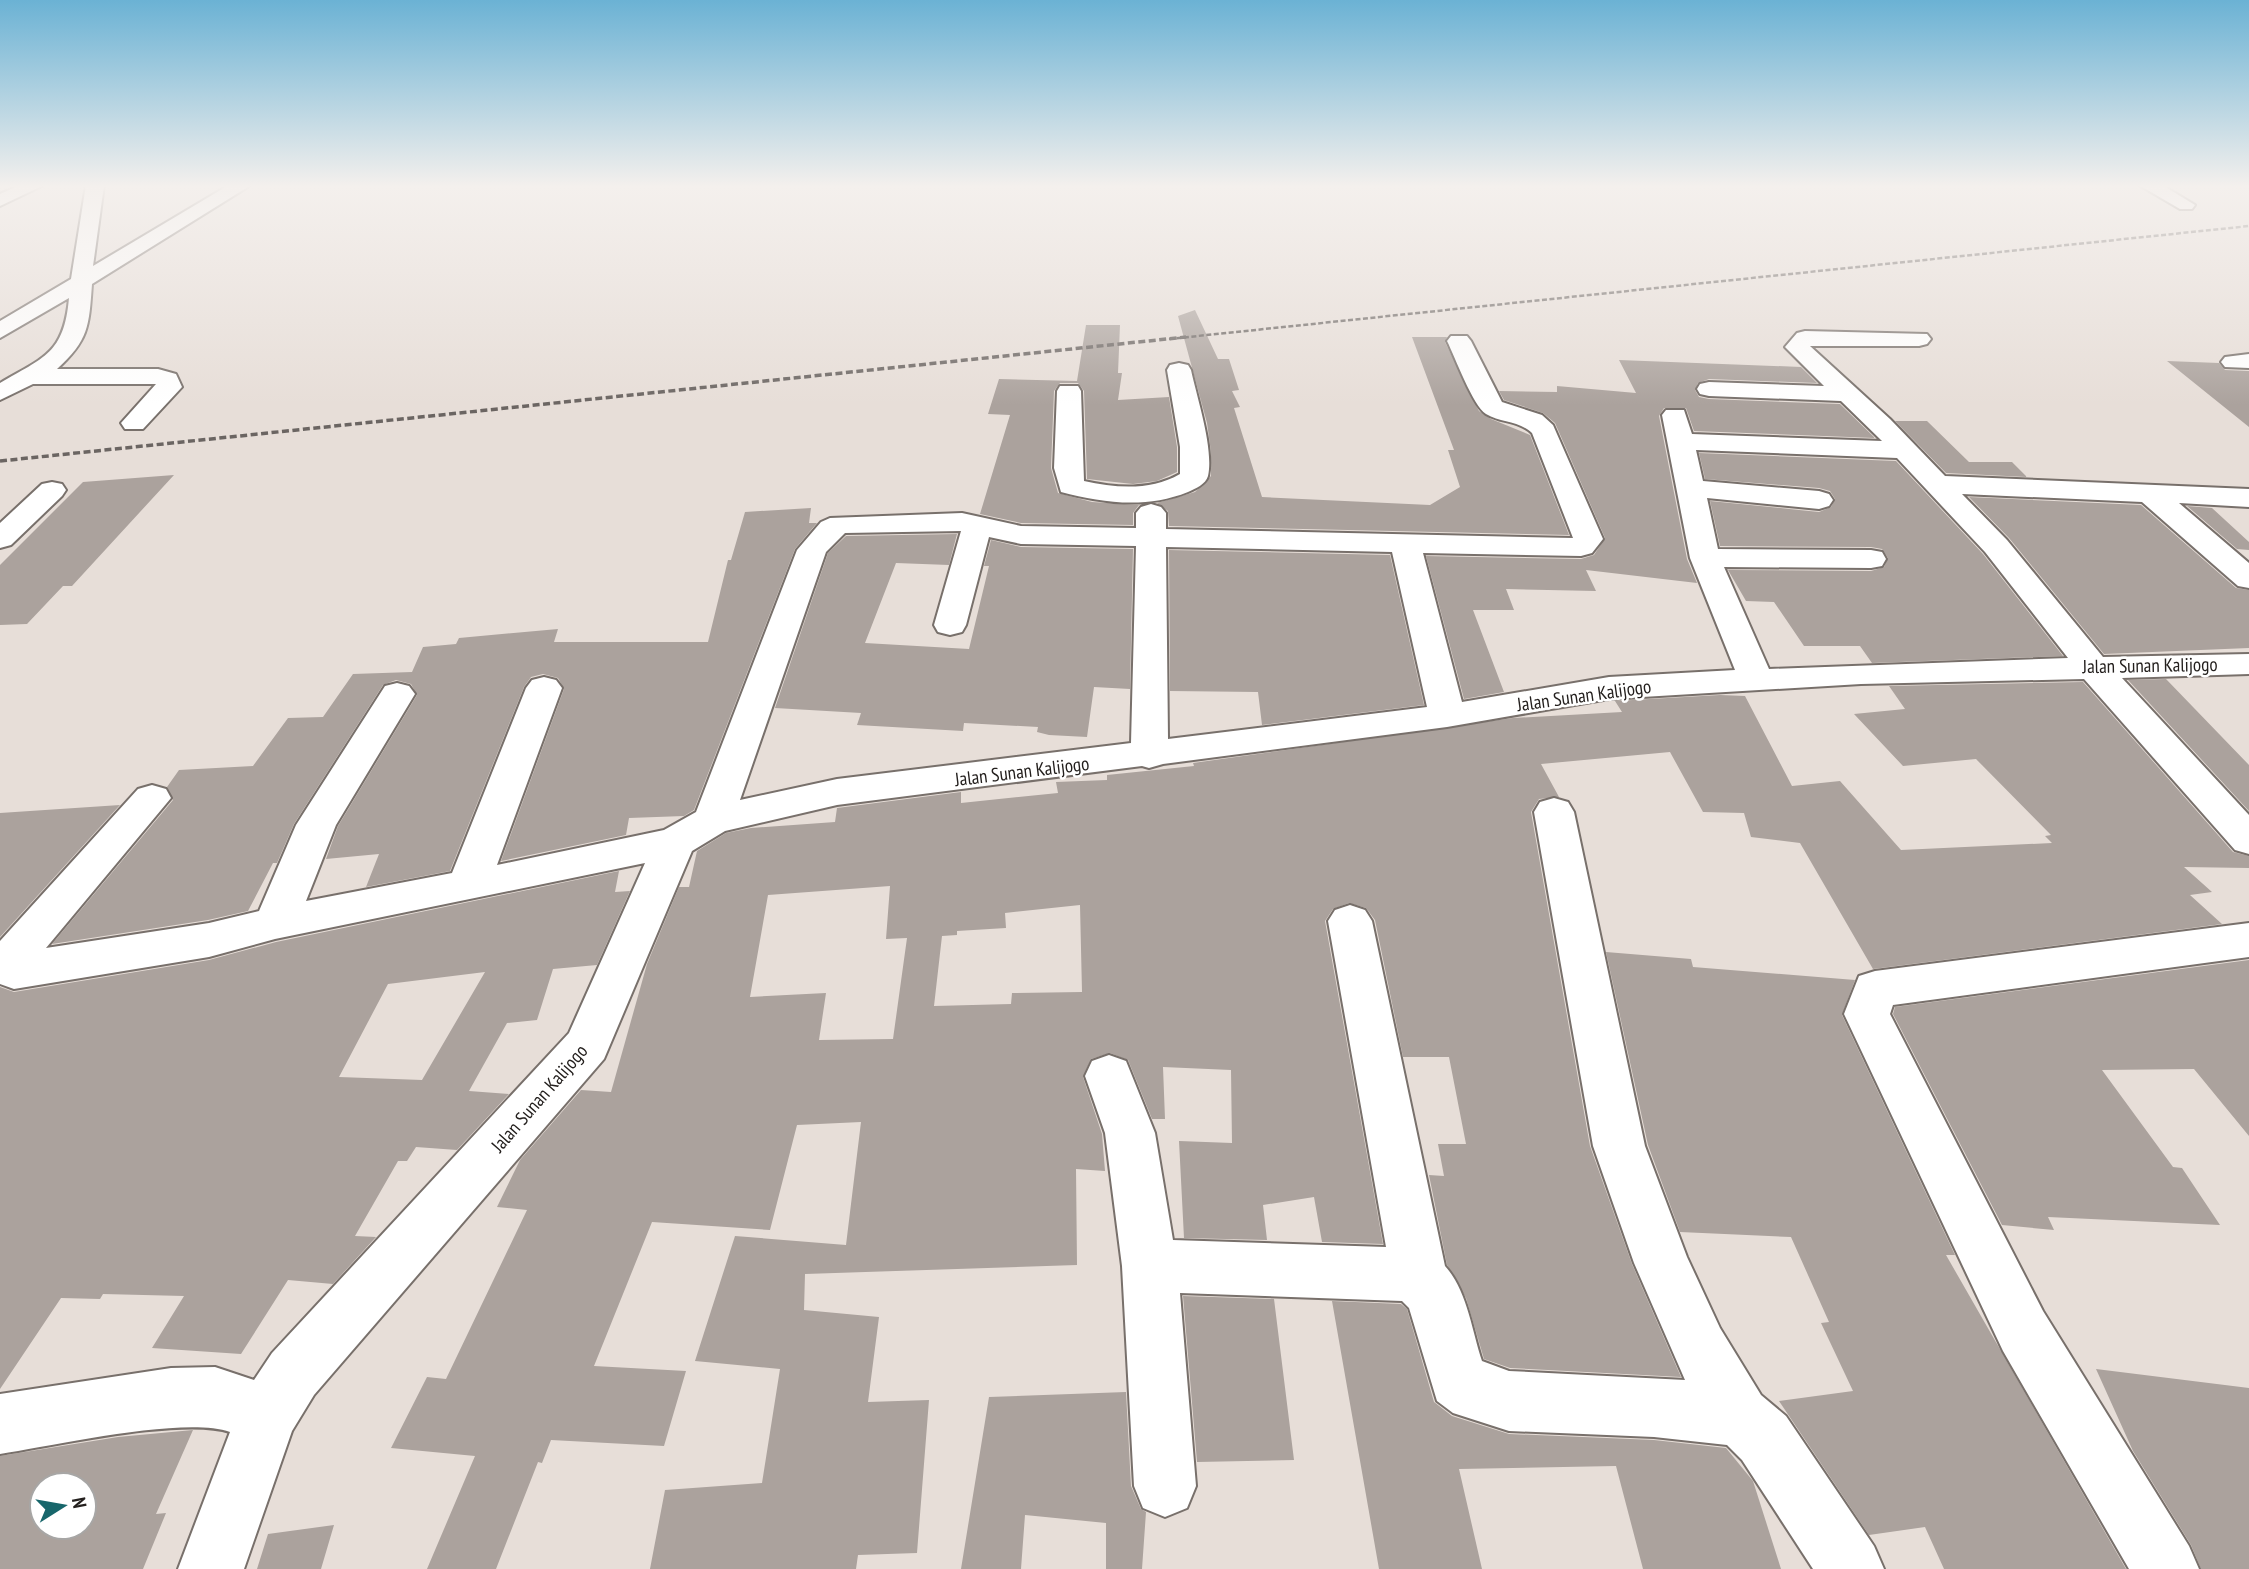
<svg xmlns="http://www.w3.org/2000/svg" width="2249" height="1569" font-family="'PT Sans Narrow',sans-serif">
  <rect width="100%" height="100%" fill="#e7ded8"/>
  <path fill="#aba29d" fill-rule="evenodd" d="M1195,310L1218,359H1229L1239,390L1232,391L1240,407L1234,408L1262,497L1430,505L1460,487L1448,450H1454L1412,337H1447L1445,342L1479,411L1491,419L1530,435L1569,535L1169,526L1168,511L1157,503L1195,492L1211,476V452L1207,423L1178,316Z
    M1086,325H1120L1118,373H1122L1118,400L1169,397L1177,447V472L1157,481L1133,484L1087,479L1084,391L1078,383H1060L1054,391L1051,468L1058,493L1092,502L1139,505L1133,513V525L1021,523L980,514L1010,415L988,414L999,379L1077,381Z
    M1619,360L1801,367L1817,383L1709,379L1698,383L1695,390L1699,397L1709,399L1840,404L1875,438L1694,431L1686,408H1664L1659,416L1687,559L1697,583L1586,570L1596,591L1506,589L1514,610H1473L1504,692L1464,699L1426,556L1581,559L1594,555L1605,538L1555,423L1543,413L1504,400L1499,391L1557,392V386L1636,393Z
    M2167,361L2219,363L2225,370L2249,371V427Z
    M1895,421H1927L1969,462H2012L2027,477L1946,473Z
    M1699,453L1896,461L1983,554L2063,656L1872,663L1860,646H1804L1774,602L1746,601L1728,570L1871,571L1884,567L1888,558L1882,549L1871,547L1720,546L1710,501L1819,512L1831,507L1835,499L1830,491L1819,488L1705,479Z
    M174,475L72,586H63L27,624L0,625V565L83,482Z
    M1969,497L2141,505L2236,588L2249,590V648L2104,654L2009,538Z
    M2187,506L2212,508L2249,542V550L2237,549Z
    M811,508L809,523H817L795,549L694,810L684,816L629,818L626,835L501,861L564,689L558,678L543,674L531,677L524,687L450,871L366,887L379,854L326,859L338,826L417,695L411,684L396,680L383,685L294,824L277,863H273L248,911L208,920L52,944L173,800L167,787L179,770L253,766L288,718L323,717L353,674L412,672L423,647L456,644L459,638L558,629L554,642H708L728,560H731L745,512Z
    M957,534L949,565L896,563L865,643L969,649L989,566H984L991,540L1021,547L1133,549L1130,689L1094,687L1087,737L1049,735L1037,732L1038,727L964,723L963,731L857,725L861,713L775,708L828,553L846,536Z
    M1169,550L1390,555L1424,705L1262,725L1258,692L1170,691Z
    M2166,679L2249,765V811L2128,680Z
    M2083,682L2233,852L2249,856V868L2184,867L2212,892L2190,895L2222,924L1873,969L1800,843L1751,837L1744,813L1703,812L1670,752L1541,764L1559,797L1539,799L1531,812L1590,1146L1632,1264L1681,1377L1510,1368L1484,1359L1466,1298L1447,1265L1429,1175L1444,1176L1438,1144H1466L1449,1057H1403L1375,920L1366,908L1349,903L1333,909L1325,921L1383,1244L1322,1242L1314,1197L1263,1205L1267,1240L1184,1238L1179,1141L1232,1143L1231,1070L1163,1067L1165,1119H1152L1128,1060L1110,1053L1091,1059L1083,1077L1102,1134L1105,1171L1076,1169L1077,1265L805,1274L804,1310L879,1317L868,1402L929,1400L917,1553L858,1555L856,1569H650L665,1490L762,1483L780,1369L695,1361L735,1236L846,1245L861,1122L797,1125L770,1230L652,1222L594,1366L686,1371L664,1446L551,1440L542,1463L538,1462L496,1569H427L475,1456L391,1448L427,1377L446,1379L527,1210L497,1207L520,1160L581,1090L611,1092L647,964L679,887H689L697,851L726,833L751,828L835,822L837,808L961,792V803L1058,793L1056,782L1107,780V775L1194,766L1193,763L1513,718L1622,712L1615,701L1720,695L1745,696L1792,786L1840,781L1901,850L2052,843L2045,836L2051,835L1976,759L1903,766L1854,714L1905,709L1889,686ZM890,886L886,939L907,938L893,1039L819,1040L826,993L750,997L768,895ZM1080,905L1082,992L1012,993L1011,1004L934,1006L942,936L957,935V931L1006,928L1005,913Z
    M120,805L0,937V813Z
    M619,871L615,892L630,891L597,965L553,969L537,1020L507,1023L469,1091L509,1094L457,1150L416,1147L407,1161H398L355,1236L376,1237L333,1284L288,1280L241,1354L152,1348L184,1296L103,1294L100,1299L61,1298L0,1389V987L14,992L209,960L276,942ZM485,972L422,1080L339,1077L388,984Z
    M1606,952L1691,959L1693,967L1855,980L1842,1015L1955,1255H1946L2126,1569H1944L1925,1527L1869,1535L1779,1401L1853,1391L1821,1323L1829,1322L1791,1237L1680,1232L1648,1145Z
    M2249,960V1136L2194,1069L2102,1070L2173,1167L2182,1168L2220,1225L2048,1217L2054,1230L2002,1225L1893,1014L1895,1007Z
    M1183,1296L1274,1299L1294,1460L1197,1462Z
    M1332,1301L1401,1304L1407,1309L1434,1402L1452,1416L1509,1434L1654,1440L1726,1448L1753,1481L1781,1569H1643L1616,1466L1459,1469L1482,1569H1379Z
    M2096,1369L2249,1388V1569H2201L2191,1545L2133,1451Z
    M1126,1392L1131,1486L1141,1509L1146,1512L1142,1569H1106V1523L1025,1515L1021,1569H961L989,1397Z
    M193,1430L156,1514L166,1513L143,1569H0V1456L118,1437ZM42,1485H84V1527H42Z
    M334,1525L321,1569H257L268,1534Z"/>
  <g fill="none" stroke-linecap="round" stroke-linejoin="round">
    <defs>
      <path id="minor" d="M20,185H44L0,206V194Z
        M86,185H104L93,266L229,185H251L92,284C89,326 89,340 57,369H158L176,374L182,387L143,429H125L121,423L156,384H33L0,400V383C44,357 64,354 69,298L0,338V321L71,279Z
        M2139,185H2162L2195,205L2192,209H2180Z
        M1805,331L1927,334L1931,339L1927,344L1919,346H1810L1890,419L1945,476L2249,489V507L2179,503L2249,563V588L2238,586L2142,502L1962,494L2007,540L2103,657L2249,654V674L2122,678L2249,815V854L2235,850L2084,679L1861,684L1609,699L1447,727L1163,764L1149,768L1142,766L837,805L725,831L692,851L604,1059L314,1395L292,1431L244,1569H178L230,1432C183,1416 54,1446 0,1454V1394L171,1368L215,1367L254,1380L272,1353L569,1033L645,863L275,939L209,957L14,989L0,984V941L138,789L152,785L166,789L171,798L46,948L209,923L259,911L296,825L385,686L397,683L409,686L415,694L336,825L306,901L452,873L526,688L532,680L544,677L556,680L562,688L497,865L664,830L696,812L797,550L821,522L830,518L962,513L1021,526L1136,528V513L1141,507L1151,504L1161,507L1166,513V529L1573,538L1532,433C1518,420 1501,423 1486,414C1473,406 1455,357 1447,341L1451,336H1467L1471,341L1502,402L1542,415L1553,425L1603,539L1592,553L1581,556L1423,553L1462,702L1609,677L1735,670L1690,558L1662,415L1666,410H1684L1692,434L1882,441L1841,401L1709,396L1700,394L1697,389L1700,384L1709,382L1824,386L1785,347L1797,333ZM1696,450L1897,458L1985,552L2068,658L1769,669L1724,567L1871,568L1882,566L1886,559L1882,552L1871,550L1718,549L1707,498L1819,509L1829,506L1833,500L1829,494L1819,491L1703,481ZM961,531L934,625L938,632L950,635L962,632L966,625L989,537L1021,544L1136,546L1131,743L837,779L740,800L826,552L845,533ZM1166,547L1392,552L1427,707L1168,739Z
        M2249,354V368L2225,367L2221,362L2225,357Z
        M1179,363L1188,365L1191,370C1197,398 1214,449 1208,476C1206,484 1195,489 1188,492C1146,509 1103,503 1061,492L1054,468L1057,391L1060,386H1078L1081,391L1084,481C1116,488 1151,491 1180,474V447L1167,370L1170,365Z
        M52,482L62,484L66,490L62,496L11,545L0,548V523L42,484Z
        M1554,798L1568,802L1574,812L1645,1146L1687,1257L1720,1328L1761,1395L1786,1416L1874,1546L1884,1569H1813L1742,1460L1727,1445L1654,1437L1509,1431L1453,1413L1437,1401L1409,1308L1402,1301L1180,1293L1196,1486L1187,1508L1165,1517L1143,1508L1134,1486L1122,1266L1105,1133L1085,1076L1092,1061L1109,1055L1126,1061L1155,1133L1173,1240L1386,1247L1328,921L1335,910L1350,905L1365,910L1372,921L1445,1266C1467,1290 1472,1331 1482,1361L1509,1371L1685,1380L1634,1263L1593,1146L1534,812L1540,802Z
        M2249,923V957L1893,1005L1890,1014L2043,1311L2189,1546L2199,1569H2129L2003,1351L1844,1014L1859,976L1875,971Z"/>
    </defs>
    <use href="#minor" stroke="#78706b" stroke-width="4"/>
    <use href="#minor" fill="#fff" fill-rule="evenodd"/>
    <path stroke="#6b6562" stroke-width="2.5" stroke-dasharray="5 2.5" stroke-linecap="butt" d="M1169,339L2249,226"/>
    <path stroke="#6b6562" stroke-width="3.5" stroke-dasharray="7 3.5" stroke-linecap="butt" d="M0,461L1186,337"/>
  </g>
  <linearGradient id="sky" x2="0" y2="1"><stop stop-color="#6bb2d4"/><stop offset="0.46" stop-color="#f4f0ed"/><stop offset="1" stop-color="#f4f0ed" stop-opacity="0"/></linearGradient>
  <rect width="2249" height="405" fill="url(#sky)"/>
  <g text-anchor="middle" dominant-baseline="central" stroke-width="5" stroke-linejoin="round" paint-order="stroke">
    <g font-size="19" fill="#24201e" stroke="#fff">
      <text transform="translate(2150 665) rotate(-1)">Jalan Sunan Kalijogo</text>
      <text transform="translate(1584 695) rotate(-8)">Jalan Sunan Kalijogo</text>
      <text transform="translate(1022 771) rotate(-7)">Jalan Sunan Kalijogo</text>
      <text transform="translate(539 1098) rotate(-49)">Jalan Sunan Kalijogo</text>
    </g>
  </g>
  <g transform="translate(63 1506) rotate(79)"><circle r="33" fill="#ffffff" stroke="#a7a6a5" stroke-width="2"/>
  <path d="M0-5L12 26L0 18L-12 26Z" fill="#17666b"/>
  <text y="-10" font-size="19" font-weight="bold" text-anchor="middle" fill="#24201e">N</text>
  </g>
</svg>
